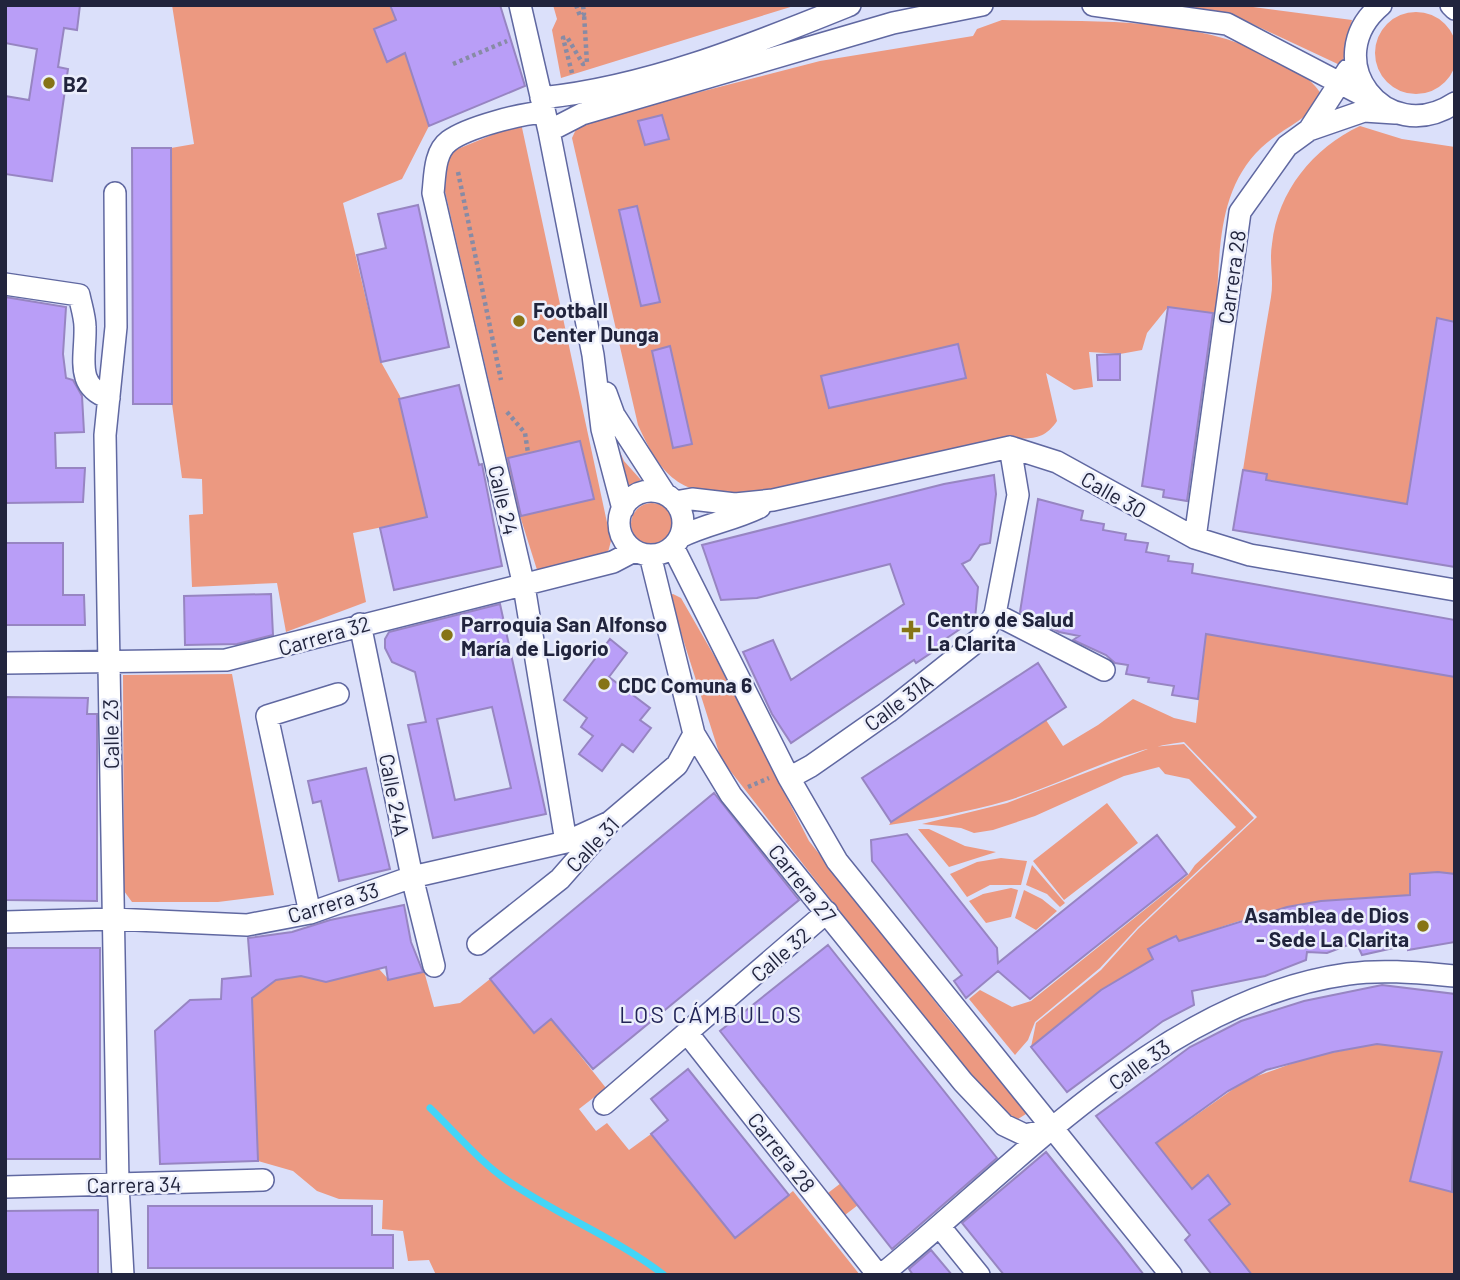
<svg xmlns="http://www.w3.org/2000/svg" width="1460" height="1280" font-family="Barlow,sans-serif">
  <rect width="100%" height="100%" fill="#dbe0fa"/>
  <path fill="#ec9981" d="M172,5H390L396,20L374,30L387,62L405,53L429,126L402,179L343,203L381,362L400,396L427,518L353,533L366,602L286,632L277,583L192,587L189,515L203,514L202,479L182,478L172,404L171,148L194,144Z
    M553,5H797L561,78L552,30L557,19Z
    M1177,5H1238L1352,20L1342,66L1229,13Z
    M1375 53a41 41 0 1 1 82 0a41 41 0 1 1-82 0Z
    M1002,20C1096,22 1201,15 1284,64C1301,74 1314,80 1323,98C1307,120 1281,129 1261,148C1216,191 1220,256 1216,314L1168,307L1147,333L1142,350L1120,354L1089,352L1093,387L1074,390L1046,373L1057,421C1044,440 1032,439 1010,438L745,497C683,494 664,483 638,425L572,138L579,123L820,61L973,36L977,29Z
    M521,123L611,541L607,556L538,573L520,516L443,183L448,153Z
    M1360,126L1402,139L1455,147V322L1438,319L1408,504L1266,480V474L1243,470C1252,412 1261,355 1271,297C1274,279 1269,261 1272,244C1278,191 1313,148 1360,126Z
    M616,443L624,461L641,480L623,488Z
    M631 524a21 21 0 1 1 42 0a21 21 0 1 1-42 0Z
    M673,594L681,598L716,659L809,841L951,1022L1025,1109L1026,1114L1018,1119L992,1106L721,759L669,595Z
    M1206,633L1455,677V874H1410V896C1330,899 1253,909 1180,944L1176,936L1148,949L1154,961L1087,1002L1031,1047L1036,1023L1101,970L1138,929L1257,817L1184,742C1121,749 1066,783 1006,801C968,812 928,819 889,825L891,822L1046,720L1063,746L1098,725L1133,699L1174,718L1196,723Z
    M232,674L274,895L218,902H132L124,891L123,675Z
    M1184,744L1254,818L1138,927L1100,968L1035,1022L1028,1040L1015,1055L969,999L980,990L1012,1007L1031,1001L1188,875L1195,865L1236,827L1189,779L1165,774L1159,767L1124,776L1035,816L993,830L974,833L961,828L922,824L1007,803L1153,747Z
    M1107,803L1138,843L1064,900L1033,861Z
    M918,829H929L965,846L996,852L949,867Z
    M1001,858L1027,861L1021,885H990L967,897L950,874L977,862Z
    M1032,865L1065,903L1060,907L1047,894L1026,885Z
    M1011,888L1018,890L1011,917L986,923L969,901L983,894Z
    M1024,890L1042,899L1057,911L1036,930L1015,918Z
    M379,969L389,980L424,971L434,1007L460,1003L490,979L534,1033L551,1019L606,1088L579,1109L596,1131L607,1123L629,1150L651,1134L735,1238L793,1191L860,1275H436L429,1260L408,1261L403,1231L382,1229L383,1200L339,1199L317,1191L293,1171L258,1161L252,998L276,980L301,976L325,982Z
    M1377,1044L1442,1052L1410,1181L1455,1193V1275H1250L1209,1220L1230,1203L1208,1176L1192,1189L1151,1147L1246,1080L1310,1057Z
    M841,1183L858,1205L845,1215L828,1193Z"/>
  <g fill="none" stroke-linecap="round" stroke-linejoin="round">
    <path stroke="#43d5f7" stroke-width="7" d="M430,1108C455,1132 480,1162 508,1181C559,1216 616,1238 664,1275"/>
  </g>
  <path fill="#b99ef7" stroke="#9785c2" stroke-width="2" fill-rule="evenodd" d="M5,5H80L77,30L64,28L58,67L68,69L52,181L5,174V96L29,100L37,49L5,43Z
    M390,5H500L525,86L429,126L405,53L387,62L374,29L396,20Z
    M662,115L669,139L645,145L638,121Z
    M132,148H171L172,404H133Z
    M418,205L449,347L381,362L357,255L386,248L378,214Z
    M637,206L660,302L641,306L619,210Z
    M5,297L66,307L63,354L66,378L73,380L82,396L84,432L55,433L56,468H85L83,502L5,503Z
    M1168,307L1213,313L1187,501L1163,497L1164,490L1142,486Z
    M1437,318L1455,322V567L1233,530L1243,470L1267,474L1266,480L1407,504Z
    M958,344L966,378L829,408L821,376Z
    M670,346L692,444L673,448L652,351Z
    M1120,354V380H1098L1097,355Z
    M459,385L479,465L482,464L502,566L394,590L380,528L427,517L399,399Z
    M580,441L594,499L521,516L508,458Z
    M994,475L996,494L990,543L980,545L970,560L962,564L978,587L975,619L941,642L943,645L916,663L914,660L791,743L772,714L743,652L773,640L791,680L904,604L890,564L757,598L721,600L702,545L944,484Z
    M1038,499L1083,511L1081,520L1104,524L1103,530L1126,534L1125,540L1148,543L1146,552L1169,556L1168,561L1193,564L1192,573L1455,620V677L1206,634L1198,699L1172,695L1174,686L1148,682L1149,678L1126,674L1128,665L1115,663L1106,655L1073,640L1079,636L1059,632L1020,612Z
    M5,543H63V595H84L85,625H5Z
    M271,594L273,635L237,644L185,645L184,596Z
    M500,604L546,814L433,838L408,725L426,722L415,672L392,662L385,648V639L389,632ZM492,707L511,788L455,800L437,719Z
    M610,639L627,653L609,677L650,708L640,720L651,728L633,752L622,744L602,771L579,754L593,736L581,727L587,718L564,700Z
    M1038,663L1066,707L891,822L862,778Z
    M5,697L88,698L87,714H97V901L5,900Z
    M366,768L390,869L339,881L321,801L313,803L308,781Z
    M714,793L799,900L593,1069L551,1019L534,1033L490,979Z
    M907,834L997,948L998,963L1157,835L1187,874L1030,999L998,971L966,998L954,981L962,975L872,861L871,840Z
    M1438,872L1455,874V942L1408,950L1407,945L1362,955L1356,942L1327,953L1307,952L1306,960L1265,976L1192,991L1194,1005L1163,1021L1067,1092L1031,1047L1101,990L1153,959L1148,949L1176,936L1179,941L1287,907L1321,901L1410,895V874Z
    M404,905L411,942L423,972L388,980L386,967L326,982L301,976L276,980L252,998L258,1161L160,1164L155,1031L190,1000L221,999L222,979L251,976L248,938L292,932L330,920Z
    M828,945L997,1158L892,1249L720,1031Z
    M5,948H100V1159H5Z
    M1382,985L1455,994L1452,1192L1410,1181L1442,1052L1377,1044L1333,1052L1266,1070L1228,1091L1156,1143L1192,1189L1208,1175L1230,1204L1209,1220L1252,1275H1212L1185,1240L1190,1235L1096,1116L1190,1047L1241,1021L1304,1001Z
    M688,1069L789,1195L735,1238L651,1134L668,1120L651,1099Z
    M1046,1152L1120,1244L1144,1275H1004L962,1223Z
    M148,1206H372V1235H393V1268H148Z
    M98,1210V1275H5V1211Z
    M931,1250L952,1275H913L909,1269Z"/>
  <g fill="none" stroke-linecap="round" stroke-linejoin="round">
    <defs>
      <path id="minor" d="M520,5L549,131L593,355L602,429L623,509
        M1093,5L1227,24L1378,103
        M1381,5C1317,59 1385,149 1455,103
        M1451,5L1455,9
        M541,98C648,87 751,45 850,5
        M544,112C520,114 468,127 449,141C434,152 435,176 433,193L524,586L566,842
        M1309,130L1348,70
        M549,131L582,114L893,23L982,5
        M115,193L116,327L105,435L118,1184L123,1275
        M5,284L79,295C81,305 85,317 85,327C86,357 74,386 109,398
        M606,393L614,415L665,494
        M619 523a32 32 0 1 1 64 0a32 32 0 1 1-64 0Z
        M675,502L692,499L735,504L773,500L1010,447L1057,462L1195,538L1250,555L1455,590
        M680,537C706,524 734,520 760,507
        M1195,538L1240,212L1287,146L1309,130L1364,111L1395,113
        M673,547L789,778L837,861L1171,1275
        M650,555L694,734L731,795L963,1082L1004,1125L1025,1135L1053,1129
        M995,614L1104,670
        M360,624L412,877L434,966
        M5,663L226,660L613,562L634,551
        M789,778L811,766L888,712L981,638L995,614L1018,495L1010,447
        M310,913L267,716L338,694
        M5,922L113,919L247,925L310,913L412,877L566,842L610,822
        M478,944L560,879L610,822L677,765L694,734
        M688,1034L875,1271L885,1272C1022,1160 1166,999 1348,974C1383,969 1420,973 1455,976
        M604,1104L827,912
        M5,1187L263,1180
        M940,1227L979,1275"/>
    </defs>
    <use href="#minor" stroke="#6068a1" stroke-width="24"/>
    <path stroke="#878ba5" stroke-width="4.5" stroke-dasharray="3.5 3.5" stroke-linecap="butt" d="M576,5L580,16L584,14L583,5
      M453,64L507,41
      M572,73L563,38L567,37L583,64L587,63L584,14
      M458,172L501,380
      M507,412L525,433L528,453
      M748,787L769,778"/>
    <use href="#minor" stroke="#fff" stroke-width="21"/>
  </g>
  <g fill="#867416" stroke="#ebeefb" stroke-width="2.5">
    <circle cx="49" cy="83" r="7"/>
    <circle cx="519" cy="321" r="7"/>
    <path d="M907.5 619.5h7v7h7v7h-7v7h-7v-7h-7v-7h7z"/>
    <circle cx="447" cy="635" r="7"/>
    <circle cx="604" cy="684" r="7"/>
    <circle cx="1423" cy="926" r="7"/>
  </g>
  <g text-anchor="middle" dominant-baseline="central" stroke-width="5" stroke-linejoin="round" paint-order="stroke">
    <g font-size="21" font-weight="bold" fill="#21243d" stroke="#ebeefb" text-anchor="start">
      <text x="63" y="83">B2</text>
      <text x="533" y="309">Football<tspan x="533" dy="24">Center Dunga</tspan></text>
      <text x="927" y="618">Centro de Salud<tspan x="927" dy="24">La Clarita</tspan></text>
      <text x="461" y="623">Parroquia San Alfonso<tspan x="461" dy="24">María de Ligorio</tspan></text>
      <text x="618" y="684">CDC Comuna 6</text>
      <text x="1409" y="914" text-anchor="end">Asamblea de Dios<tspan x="1409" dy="24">- Sede La Clarita</tspan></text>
    </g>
    <g font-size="21" fill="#21243d" stroke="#ebeefb">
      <text transform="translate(1231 277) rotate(-82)">Carrera 28</text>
      <text transform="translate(1114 494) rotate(30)">Calle 30</text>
      <text transform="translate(504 500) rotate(77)">Calle 24</text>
      <text transform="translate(324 635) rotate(-16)">Carrera 32</text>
      <text transform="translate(898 702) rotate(-37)">Calle 31A</text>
      <text transform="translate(110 734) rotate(-91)">Calle 23</text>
      <text transform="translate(395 795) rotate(79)">Calle 24A</text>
      <text transform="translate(592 844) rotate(-47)">Calle 31</text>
      <text transform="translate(803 883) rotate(51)">Carrera 27</text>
      <text transform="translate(333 902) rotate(-17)">Carrera 33</text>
      <text transform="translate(780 954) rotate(-41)">Calle 32</text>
      <text transform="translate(1139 1064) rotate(-36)">Calle 33</text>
      <text transform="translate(782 1152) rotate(52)">Carrera 28</text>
      <text transform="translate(134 1184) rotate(-1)">Carrera 34</text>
    </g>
    <g font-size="23" letter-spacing="2" fill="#222558" stroke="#ebeefb">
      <text x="711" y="1014">LOS CÁMBULOS</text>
    </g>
  </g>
  <rect width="1460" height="1280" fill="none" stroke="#21243d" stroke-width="14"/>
</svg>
